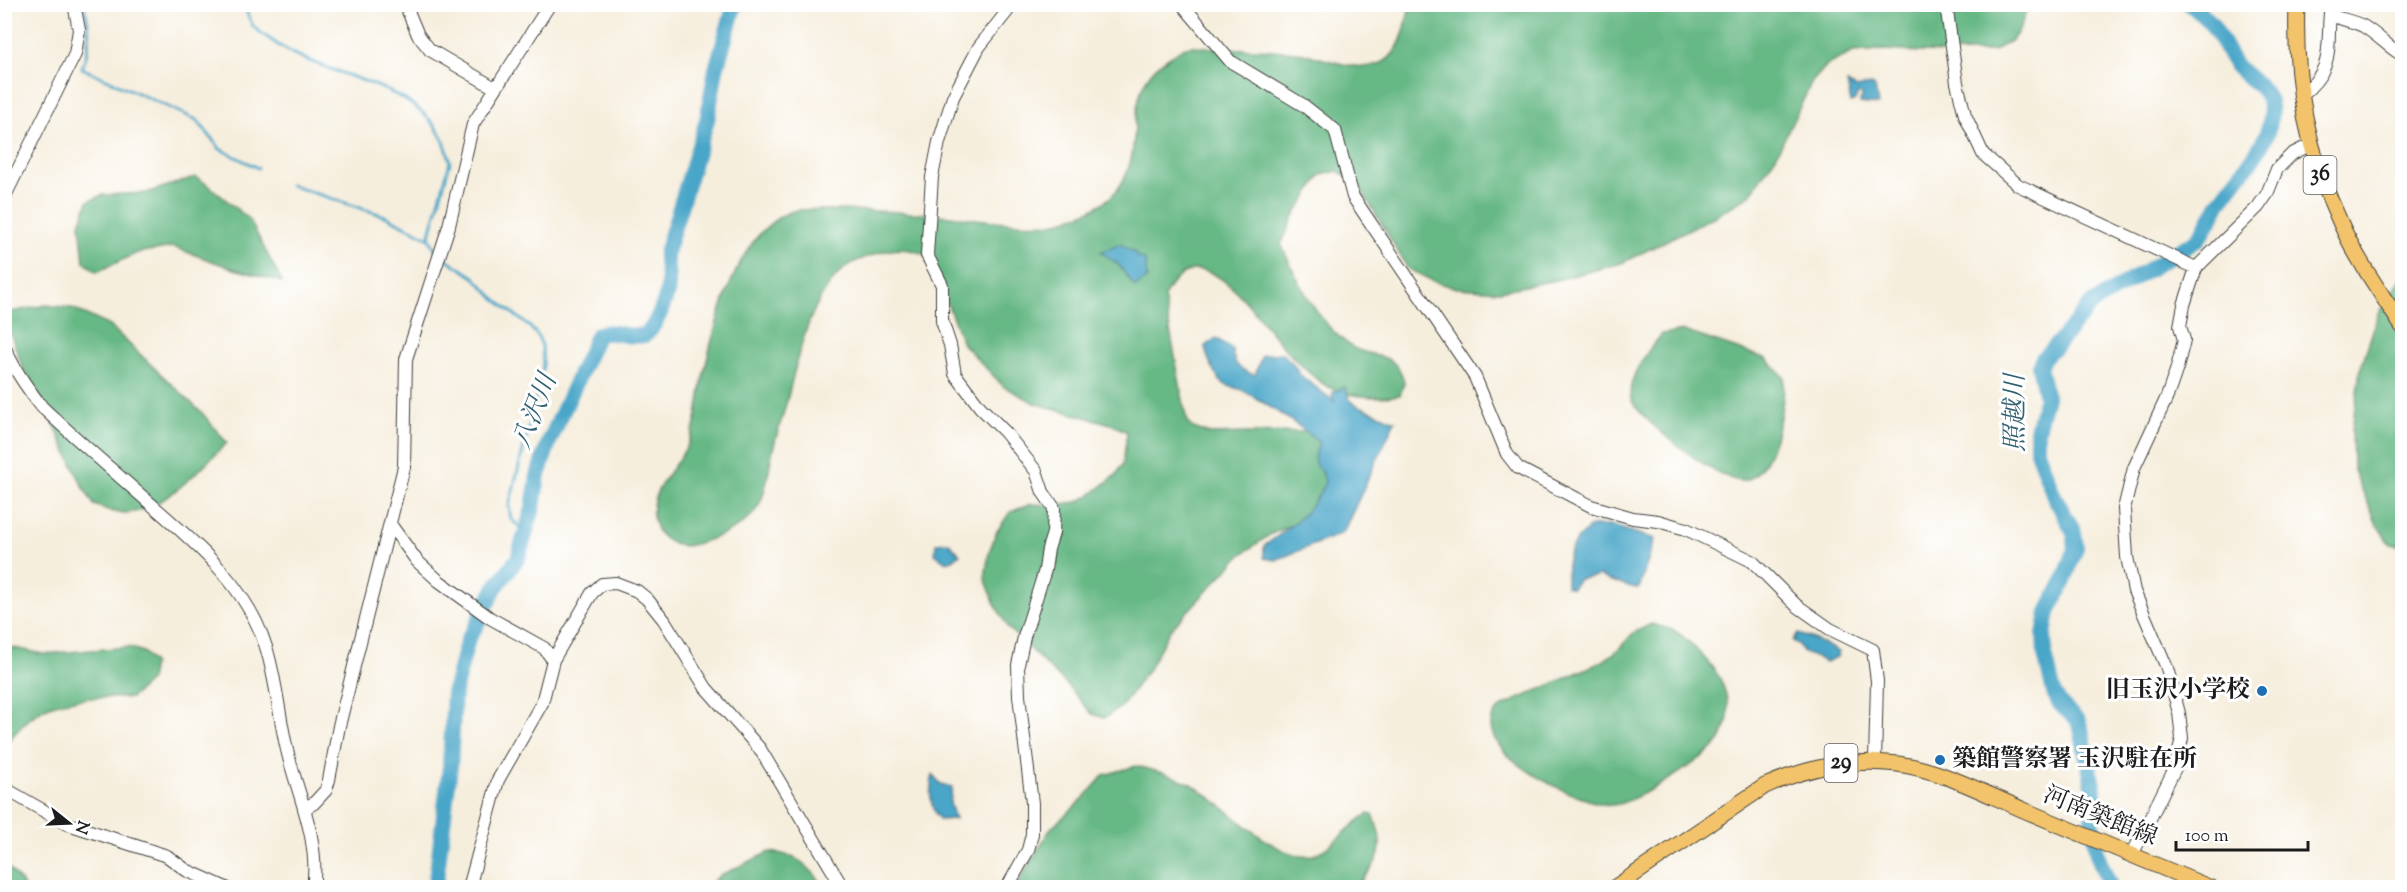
<svg xmlns="http://www.w3.org/2000/svg" width="2407" height="892" font-family="'Sorts Mill Goudy','Noto Serif JP',serif">
  <rect width="100%" height="100%" fill="#fff"/>
  <filter id="ink" filterUnits="userSpaceOnUse"><feTurbulence type="fractalNoise" baseFrequency=".0167" numOctaves="2"/><feDisplacementMap in="SourceGraphic" scale="12" xChannelSelector="R" yChannelSelector="G"/><feConvolveMatrix kernelMatrix="1 2 1 2 8 2 1 2 1" color-interpolation-filters="sRGB"/></filter>
  <filter id="wash" filterUnits="userSpaceOnUse"><feTurbulence type="fractalNoise" baseFrequency=".008" numOctaves="4" result="noise"/><feDisplacementMap in="SourceGraphic" scale="24" xChannelSelector="R" yChannelSelector="G"/><feGaussianBlur stdDeviation="1.35" result="paint"/><feColorMatrix in="noise" values="0 0 0 0 0 0 0 0 0 0 0 0 0 0 0 0 0 1.4 0 .05"/><feComposite in="paint" operator="in"/></filter>
  <g filter="url(#wash)">
    <rect width="100%" height="100%" fill="#f6eedd"/>
    <path fill="#66b885" stroke="#416a50" stroke-width="1.5" d="M1410,4H2022L2026,12L2019,31L2012,40L1993,51L1944,53L1883,50L1853,52L1827,65L1812,82L1777,154L1750,195L1719,214L1622,263L1556,280L1499,291L1456,288L1433,281L1408,269L1358,184L1338,171L1321,175L1294,216L1281,244C1297,280 1317,323 1351,346C1368,359 1398,349 1404,383L1400,395C1378,399 1348,397 1328,387C1315,380 1294,359 1284,348C1257,318 1201,224 1164,297L1186,417L1191,427L1210,434L1334,431L1343,491L1299,522L1271,534L1241,555L1170,630L1151,665L1122,706L1105,718L1092,714L1068,686L1008,628L994,602L985,578L989,552L997,531L1010,512L1031,504L1052,505L1077,502L1089,496L1116,475L1123,464L1127,432L1111,424L1037,404L1004,387L963,344L929,257C913,247 893,248 875,254C866,258 854,261 846,267C806,302 799,356 786,404C782,420 776,435 773,450C768,468 768,489 759,505C749,524 727,534 708,540C694,545 683,549 670,542C662,538 657,532 655,524C644,494 674,471 687,446C690,440 693,431 695,424C699,408 700,392 703,377C715,325 735,234 790,212C802,208 817,210 830,210C870,210 910,212 950,216C977,219 1037,228 1062,221C1080,215 1105,206 1117,190C1151,147 1114,89 1172,55C1177,52 1181,48 1186,47C1195,44 1208,48 1218,48C1247,50 1278,48 1306,54C1325,59 1357,71 1377,65C1401,57 1406,26 1410,4Z
      M195,177L207,184L249,219L282,282L234,269L173,247L137,253L97,272L84,262L80,224L88,201L103,195L146,193Z
      M2402,277V547L2389,543L2377,525L2353,468L2352,430L2360,370L2378,315Z
      M46,305L72,308L110,326L203,414L227,443C200,468 161,515 121,513C112,513 102,507 94,505L82,485L42,399L23,369L5,318V313Z
      M1684,331L1767,359L1784,377C1785,402 1774,476 1742,481C1721,483 1636,418 1631,398C1626,378 1650,348 1662,334Z
      M1651,624C1658,626 1666,627 1673,630C1686,636 1717,670 1722,683C1730,702 1731,722 1720,740C1710,757 1633,804 1613,805C1581,805 1488,759 1491,724C1491,715 1497,710 1503,706L1603,661L1618,650L1633,633Z
      M5,646L43,654L129,647L143,652L153,663L150,681L131,698C105,697 77,697 52,705C33,712 18,730 5,744Z
      M1136,766C1154,770 1172,775 1189,783C1220,799 1274,860 1309,856C1329,853 1349,824 1368,814L1373,815C1388,850 1379,860 1356,887H1015L1051,828L1082,800L1104,775Z
      M769,852C798,854 808,865 825,887H706L721,875Z
      M5,864L23,884L24,887H5Z"/>
    <path fill="#4aa6c8" stroke="#336172" stroke-width="1.5" d="M1847,83L1856,88L1871,85L1875,87L1878,105L1860,103L1861,95L1858,93L1855,101L1851,103Z
      M1120,244L1135,253L1137,257L1145,260L1147,278L1135,287L1119,265L1101,252Z
      M1216,338L1232,349C1234,366 1240,370 1255,375L1262,355L1282,353L1294,365L1300,375L1334,401L1332,393L1345,387L1350,400L1357,405L1395,421L1343,533L1276,560L1264,558V546C1291,526 1312,513 1325,482L1322,471L1316,466L1314,457L1319,444C1312,432 1256,398 1242,390C1237,388 1228,387 1224,384C1215,378 1207,357 1205,347Z
      M1592,526H1613L1655,539L1639,589L1608,580L1600,576L1579,579L1572,588L1566,586C1566,558 1568,543 1592,526Z
      M948,542L960,554L953,560L946,562L935,554L936,543Z
      M1798,634L1814,639L1839,652L1837,657L1826,662L1804,653L1799,645L1793,641Z
      M933,775L941,784L952,787L950,803L955,819L940,820C929,809 929,788 933,775Z"/>
    <g fill="none" stroke-linecap="round" stroke-linejoin="round">
      <path stroke="#4aa6c8" stroke-width="3" d="M83,4C91,26 90,48 82,68L197,120L220,149L258,168
        M244,4C246,12 249,19 253,26C258,31 265,36 271,40C326,82 436,79 450,162L429,238
        M290,185L385,216L429,238L437,252
        M442,256L474,277L494,298L530,327L538,336L542,346L543,365L536,399L509,506L511,519L526,533"/>
      <path stroke="#4aa6c8" stroke-width="16" d="M435,888L450,767L454,692L468,639L475,628L495,588L518,558L533,508L538,475L549,442L598,334C615,329 628,339 644,335C654,332 668,296 668,286C669,275 665,264 666,253L707,120L716,69L735,4
        M2111,888L2097,854L2092,820L2096,799L2081,729L2078,721L2060,704L2054,693L2045,655L2044,635L2048,612L2064,581L2076,548L2074,532L2054,496L2037,451V430L2046,397L2039,366L2044,357L2062,339L2090,305L2197,240C2208,228 2212,214 2221,201C2237,176 2277,139 2270,106C2266,83 2243,78 2233,61C2216,35 2218,23 2189,4"/>
    </g>
  </g>
  <g filter="url(#ink)">
    <g fill="none" stroke-linecap="round" stroke-linejoin="round">
      <defs>
        <path id="minor" d="M405,4L418,35L430,50L495,88
          M1182,4L1230,61L1303,105L1335,130L1353,197L1475,377L1507,454L1518,468L1591,506L1633,518L1658,521L1686,529L1752,561L1796,605L1830,629L1873,650L1877,681L1875,762
          M1946,4L1957,83L1965,115L1983,154L2018,185L2196,268
          M2330,15C2340,19 2353,21 2363,26C2377,34 2388,47 2402,55
          M2300,96C2338,67 2325,46 2331,4
          M4,198L75,54L79,30L74,4
          M4,346C13,368 27,388 42,407C75,438 110,468 144,498C193,541 246,583 266,647C277,682 279,719 288,754C299,798 320,841 313,888
          M390,524L417,561L439,581L490,618L544,648L553,660
          M4,788L65,823L167,856L186,870L226,888
          M304,809L314,803L326,790L329,780L339,726L404,467L406,359L449,226L473,124L550,4
          M2132,855L2176,766L2182,738L2179,713L2167,668L2134,591L2127,557L2124,509L2134,468L2167,397L2177,368L2184,340L2180,326L2184,305L2196,268L2258,207L2267,194L2277,169L2292,154L2310,145
          M469,888L498,780L542,703L553,660L592,593L602,584L616,583L637,591L647,599L664,620L706,688L760,749L843,888
          M1007,888L1028,850L1032,834V803L1019,696L1018,665L1024,637L1045,570L1048,549L1053,533L1054,508L1043,492L1036,471L1005,432L980,407L955,374L950,345L942,321V285L927,255L932,177L939,142L953,97L979,47L1013,4"/>
        <path id="major" d="M2297,4C2294,84 2307,152 2341,224C2357,260 2381,293 2402,326
          M1614,888L1765,786C1809,767 1851,758 1898,764C1942,770 1986,794 2026,811C2088,837 2149,862 2211,888"/>
      </defs>
      <use href="#minor" stroke="#3d3c39" stroke-width="14"/>
      <use href="#major" stroke="#3d3c39" stroke-width="17"/>
      <use href="#minor" stroke="#fff" stroke-width="12"/>
      <use href="#major" stroke="#f2c36a" stroke-width="15"/>
    </g>
  </g>
  <g fill="#1f6fb2" stroke="#fff" stroke-width="2">
    <circle cx="2262" cy="691" r="6"/>
    <circle cx="1940" cy="760" r="6"/>
  </g>
  <g text-anchor="middle" dominant-baseline="central" stroke-width="6" stroke-linejoin="round" paint-order="stroke">
    <g fill="#fff" stroke="#606060" stroke-width="1.5">
      <rect x="2303.5" y="156" width="33" height="38" rx="4.5"/>
      <rect x="1824.5" y="744" width="33" height="38" rx="4.5"/>
    </g>
    <g font-size="22" font-weight="bold" fill="#1c1c1c">
      <text x="2320" y="175">36</text>
      <text x="1841" y="763">29</text>
    </g>
    <g font-size="24" font-weight="bold" fill="#1c1c1c" stroke="#fff" text-anchor="end">
      <text x="2250" y="691">旧玉沢小学校</text>
      <text x="1952" y="760" text-anchor="start">築館警察署 玉沢駐在所</text>
    </g>
    <g font-size="24" fill="#1c1c1c" stroke="#fff">
      <text transform="translate(2100 817) rotate(22)">河南築館線</text>
    </g>
    <g font-size="26" font-style="italic" fill="#336172" stroke="#fff">
      <text transform="translate(536 412) rotate(-69)">八沢川</text>
      <text transform="translate(2016 413) rotate(-90)">照越川</text>
    </g>
  </g>
  <rect width="2407" height="892" fill="none" stroke="#fff" stroke-width="24"/>
  <g transform="translate(69 823) rotate(108)" stroke="#ffffff" stroke-width="4.5" paint-order="stroke">
  <path d="M0-4.5L10 22L0 15L-10 22Z" fill="#1c1c1c"/>
  <text y="-9" font-size="16" font-weight="bold" text-anchor="middle" fill="#1c1c1c">N</text>
  </g>
  <path d="M2176 841v9h132v-9" fill="none" stroke="#1c1c1c" stroke-width="3"/>
  <text x="2185" y="841" font-size="18" fill="#1c1c1c" stroke="#ffffff" stroke-width="4.5" paint-order="stroke">100 m</text>
</svg>
